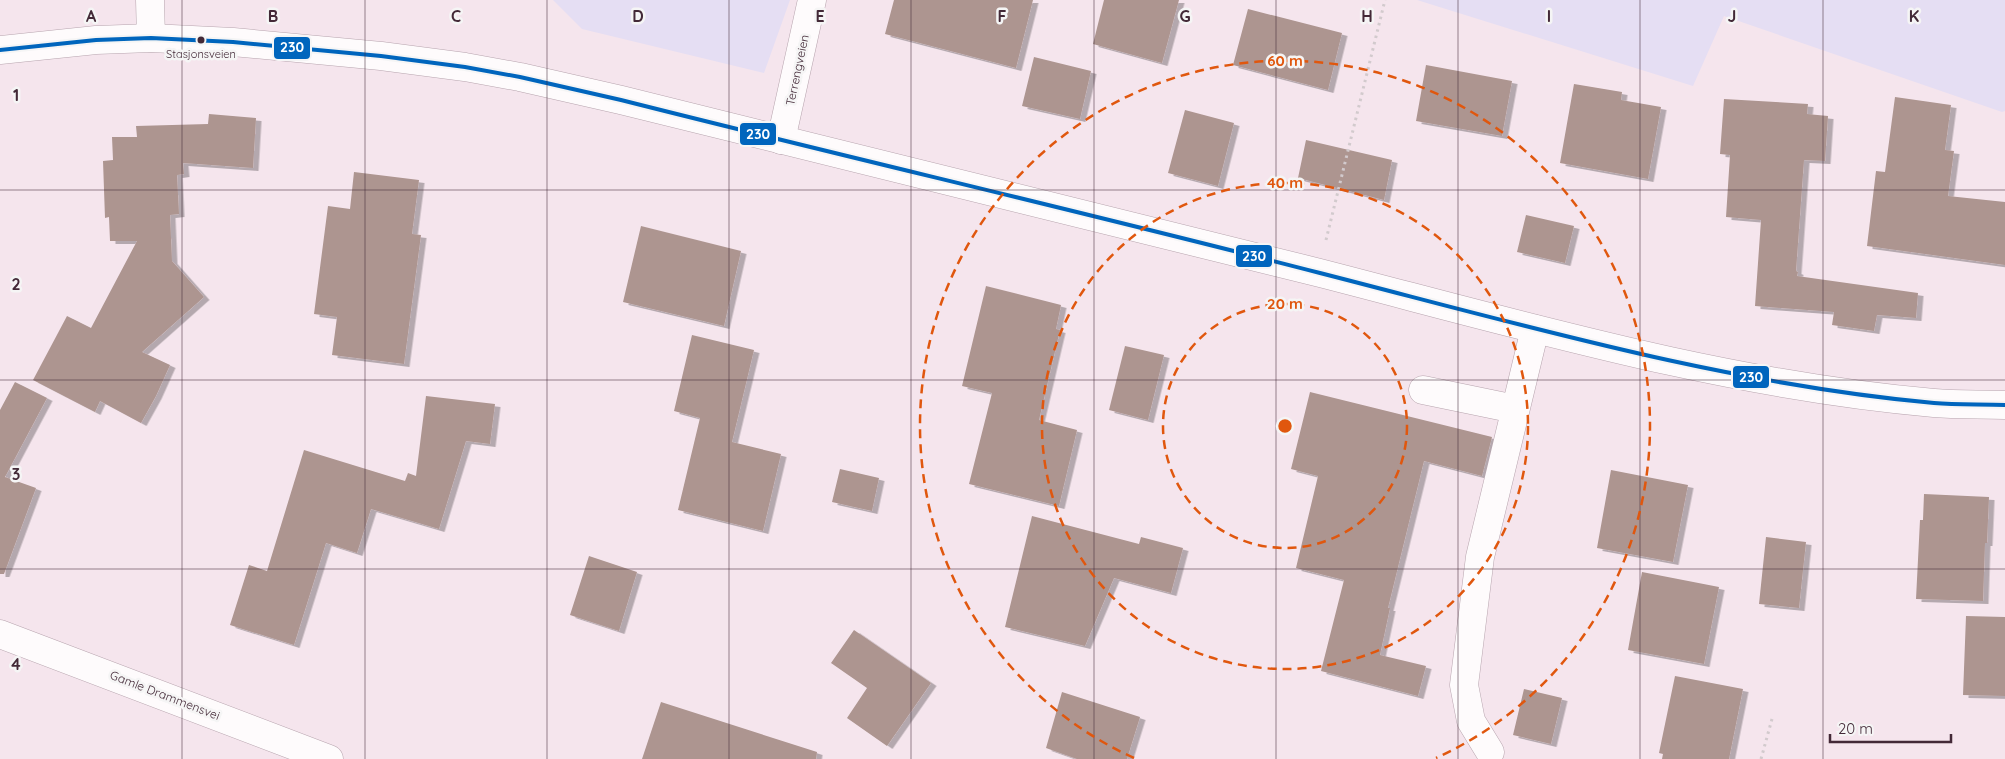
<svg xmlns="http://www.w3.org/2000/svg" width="2005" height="759" font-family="Quicksand,sans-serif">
  <defs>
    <filter id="shadow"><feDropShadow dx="5.5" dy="3" stdDeviation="0" flood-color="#0004"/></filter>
  </defs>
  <rect width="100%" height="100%" fill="#f5e5ed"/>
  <path fill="#e5def3" d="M553,0H790L764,73L582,29Z
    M1417,0H2005V111L2002,112L1724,16L1693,86Z"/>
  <path fill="#ad9590" filter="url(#shadow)" d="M894,0H1033L1016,68L885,34Z
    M1104,0H1179L1162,63L1093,44Z
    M1248,9L1342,33L1328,90L1233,65Z
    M1034,57L1091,71L1080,119L1022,106Z
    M1426,65L1512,81L1502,136L1416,121Z
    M1574,84L1622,92L1621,100L1661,107L1648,179L1560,163Z
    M1895,97L1951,105L1945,150L1954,151L1948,196L2005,202V265L1867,246L1876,171L1885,172Z
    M1724,99L1808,104L1807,114L1828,116L1825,161L1804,160L1796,271L1798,272L1797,276L1918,293L1916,318L1877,315L1874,331L1832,325L1834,312L1755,306L1761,220L1726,217L1730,155L1720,154Z
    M1185,110L1234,123L1218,186L1168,173Z
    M209,114L256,118L253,168L183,163L184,174L177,175L179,214L170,215L172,261L204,297L142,352L170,365L156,396L141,423L100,401L95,412L33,380L67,316L91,328L137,241H110L109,217L105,218L103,161L113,160L112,137H137L136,126L208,124Z
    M1306,140L1392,160L1384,200L1298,178Z
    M354,172L419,180L412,234L421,235L404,364L332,355L337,317L314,314L328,206L350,209Z
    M1526,215L1574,226L1565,263L1517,252Z
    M641,226L741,251L724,326L623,302Z
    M986,286L1061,305L1056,329L1060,330L1039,420L1077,430L1059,506L969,484L992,393L962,386Z
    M692,335L754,350L732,442L781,454L763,531L678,510L700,418L674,411Z
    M1125,346L1164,355L1148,420L1109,410Z
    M15,382L47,398L5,477L36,488L4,574H0V410Z
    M1310,392L1492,437L1482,476L1424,461L1388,608H1390L1380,655L1426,666L1418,696L1321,671L1344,580L1296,568L1318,476L1291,469Z
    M426,396L495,404L490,444L466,441L439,529L371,509L357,553L326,543L294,645L230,625L249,565L267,571L304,450L405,481L408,473L416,476Z
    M840,469L879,478L872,511L832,502Z
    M1611,470L1688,485L1673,562L1597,548Z
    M1924,494L1989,497L1987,543H1985L1983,601L1916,599L1920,520H1923Z
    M1032,516L1139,544L1141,537L1183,548L1171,593L1114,578L1085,646L1005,627Z
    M1766,537L1806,542L1799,608L1759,604Z
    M589,556L637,572L619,631L570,615Z
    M1642,572L1719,587L1704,664L1628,650Z
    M1966,616L2005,617V696L1963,695Z
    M854,630L931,683L887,746L847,718L867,688L831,663Z
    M1675,676L1743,689L1729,759H1662L1663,754L1659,753Z
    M1524,689L1562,698L1551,744L1513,735Z
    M1062,692L1140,717L1127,759H1077L1046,748Z
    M661,702L817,752L816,759H642Z"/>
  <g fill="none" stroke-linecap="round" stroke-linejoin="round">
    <defs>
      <path id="minor" d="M150,0L151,38
        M781,140L812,0
        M1423,390L1515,409
        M0,634L329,759
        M1490,752L1471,721L1464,685L1480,557L1535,329"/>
      <path id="major" d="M0,50L96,40L151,38L233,42L381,56L465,67L520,77L621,100C853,159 1087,214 1320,273C1522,325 1725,385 1934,403C1957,405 1981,404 2005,405"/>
    </defs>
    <use href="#minor" stroke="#b7a4ae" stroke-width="29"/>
    <use href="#major" stroke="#b7a4ae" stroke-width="29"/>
    <path stroke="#d2cacd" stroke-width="3" stroke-dasharray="2.5 4" stroke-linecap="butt" d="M1326,240L1385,0
      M1761,759L1772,719"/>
    <use href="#minor" stroke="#fefbfc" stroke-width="28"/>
    <use href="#major" stroke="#fefbfc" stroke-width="28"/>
    <defs>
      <path id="bus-1" d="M0,50L96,40L151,38L233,42L381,56L465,67L520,77L621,100C854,159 1088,213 1320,273C1523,325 1725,384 1934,403C1957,405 1981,404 2005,405"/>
    </defs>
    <use href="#bus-1" stroke="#f5f5f5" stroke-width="8"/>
    <use href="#bus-1" stroke="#0065bd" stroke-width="4"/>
  </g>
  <path fill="none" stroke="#432937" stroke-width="1" stroke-opacity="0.55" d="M182,0V759M365,0V759M547,0V759M729,0V759M911,0V759M1094,0V759M1276,0V759M1458,0V759M1640,0V759M1823,0V759M0,190H2005M0,380H2005M0,569H2005"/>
  <g fill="none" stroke="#e0570e" stroke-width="2.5" stroke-dasharray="9 6">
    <circle cx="1285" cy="426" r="122"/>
    <circle cx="1285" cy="426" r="243"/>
    <path d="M1134 758A365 365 0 1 1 1436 758"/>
  </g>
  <circle fill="#432937" stroke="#f5f5f5" stroke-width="2" cx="201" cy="40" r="4.5"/>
  <g text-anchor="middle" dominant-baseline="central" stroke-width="5" stroke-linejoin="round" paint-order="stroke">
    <g font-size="11" fill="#432937" stroke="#f5f5f5">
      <text x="201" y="54">Stasjonsveien</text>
    </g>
    <g font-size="12" fill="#432937" stroke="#f5f5f5">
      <text transform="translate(797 70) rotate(-78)">Terrengveien</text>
      <text transform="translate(165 695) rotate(21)">Gamle Drammensvei</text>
    </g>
  </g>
  <g font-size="16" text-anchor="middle" font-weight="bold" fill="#432937" stroke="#f5f5f5" stroke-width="5" stroke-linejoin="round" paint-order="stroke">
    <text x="91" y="22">A</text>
    <text x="273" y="22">B</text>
    <text x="456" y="22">C</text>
    <text x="638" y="22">D</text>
    <text x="820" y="22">E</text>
    <text x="1002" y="22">F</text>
    <text x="1185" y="22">G</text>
    <text x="1367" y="22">H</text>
    <text x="1549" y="22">I</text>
    <text x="1732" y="22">J</text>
    <text x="1914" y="22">K</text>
    <text x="16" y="101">1</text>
    <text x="16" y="290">2</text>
    <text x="16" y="480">3</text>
    <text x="16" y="670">4</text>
  </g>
  <circle cx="1285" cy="426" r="8" fill="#e0570e" stroke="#f5f5f5" stroke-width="2.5"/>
  <g font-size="15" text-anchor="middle" font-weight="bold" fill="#e0570e" stroke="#f5f5f5" stroke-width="5" stroke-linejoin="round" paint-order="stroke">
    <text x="1285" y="66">60 m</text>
    <text x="1285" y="188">40 m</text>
    <text x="1285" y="309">20 m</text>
  </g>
  <g stroke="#f5f5f5" stroke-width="2">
    <rect x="273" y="36" width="38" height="24" rx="5" fill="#0065bd"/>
    <rect x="739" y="122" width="38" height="24" rx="5" fill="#0065bd"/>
    <rect x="1235" y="244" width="38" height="24" rx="5" fill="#0065bd"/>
    <rect x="1732" y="365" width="38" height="24" rx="5" fill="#0065bd"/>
  </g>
  <g font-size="14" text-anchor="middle" font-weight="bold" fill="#fff">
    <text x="292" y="52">230</text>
    <text x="758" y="139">230</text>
    <text x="1254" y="261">230</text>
    <text x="1751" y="382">230</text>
  </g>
  <path d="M1830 734v8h121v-8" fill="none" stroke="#432937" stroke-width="2.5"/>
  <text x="1838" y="734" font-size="15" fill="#432937" stroke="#f5f5f5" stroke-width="4" paint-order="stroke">20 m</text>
</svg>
